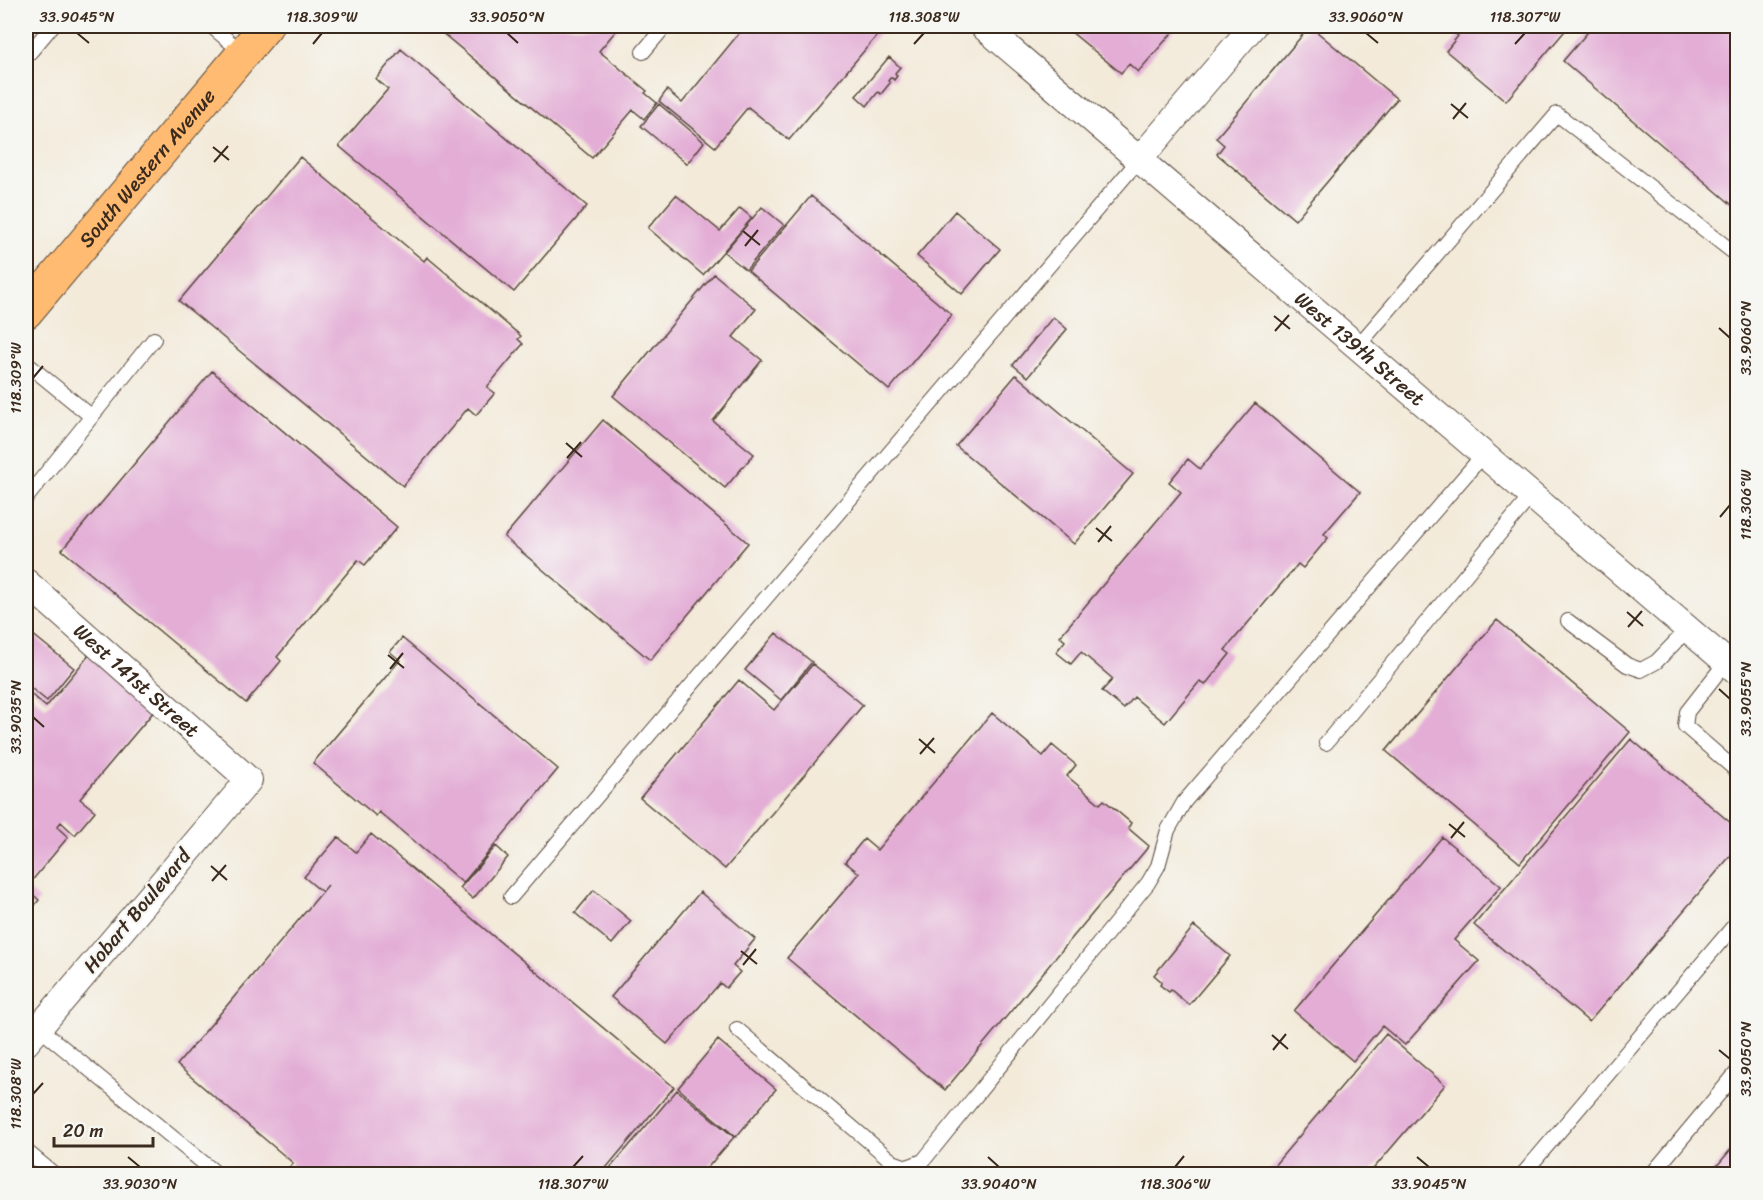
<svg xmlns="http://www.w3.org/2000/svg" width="1763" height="1200" font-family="Sriracha,sans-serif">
  <rect width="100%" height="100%" fill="#f6f6f2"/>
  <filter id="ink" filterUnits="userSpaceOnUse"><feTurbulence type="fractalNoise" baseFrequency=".0167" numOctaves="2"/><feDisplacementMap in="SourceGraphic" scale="12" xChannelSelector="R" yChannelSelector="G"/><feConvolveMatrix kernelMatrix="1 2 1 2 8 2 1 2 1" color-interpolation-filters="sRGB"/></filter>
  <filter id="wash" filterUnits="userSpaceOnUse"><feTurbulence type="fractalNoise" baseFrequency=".008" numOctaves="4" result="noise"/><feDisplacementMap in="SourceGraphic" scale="24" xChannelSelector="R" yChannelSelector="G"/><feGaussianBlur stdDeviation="1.35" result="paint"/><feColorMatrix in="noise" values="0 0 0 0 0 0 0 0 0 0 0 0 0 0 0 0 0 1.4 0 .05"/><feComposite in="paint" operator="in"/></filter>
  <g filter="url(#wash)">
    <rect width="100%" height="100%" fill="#f3ead9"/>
    <g id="blocks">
      <path fill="#e3add6" d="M434,26H620L599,51L647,91L645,93L657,103L644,119L633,110L592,158Z
        M745,26H885L789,140L748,107L715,147L659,101L667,90L682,103Z
        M1064,26H1178L1138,72L1129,64L1121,73Z
        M1310,26L1397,99L1295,220L1217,154L1224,145L1216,138Z
        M1446,26H1569L1506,101L1446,51L1458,36Z
        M1593,26H1738V210L1563,61Z
        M401,49L587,206L514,292L339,146L388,89L376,79Z
        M889,57L900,67L895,73L897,76L894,80L891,77L888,81L890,83L881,94L878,92L867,106L856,96Z
        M659,104L704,142L687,164L641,126Z
        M300,157L424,261L427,257L521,336L518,339L523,344L487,387L495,393L476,415L468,408L403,486L179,301Z
        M676,195L720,231L740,208L752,218L703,275L648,228Z
        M811,196L952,315L889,390L748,271Z
        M762,207L784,225L746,270L724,252Z
        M955,211L1000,249L962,294L917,256Z
        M714,274L756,309L733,337L762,360L713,421L754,454L725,488L613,396Z
        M1053,317L1067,329L1028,377L1013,365Z
        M212,371L397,527L365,565L358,560L277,657L281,661L246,703L62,550Z
        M1016,375L1133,474L1074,544L956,446Z
        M1255,403L1360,492L1324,534L1328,538L1303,568L1298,564L1225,650L1230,654L1205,685L1200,681L1165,723L1134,697L1124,709L1102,691L1113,679L1081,652L1071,664L1056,652L1065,641L1060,636L1181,492L1169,482L1188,459L1200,469Z
        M603,420L748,543L650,660L504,537Z
        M1497,620L1630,732L1520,863L1386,751Z
        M26,629L74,668L47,701L26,684Z
        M776,633L812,662L781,700L745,670Z
        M402,638L558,769L463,883L379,812L376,816L313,763L400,660L390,652Z
        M95,648L161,703L80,799L95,811L75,835L61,822L57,827L68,837L26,888V690L46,707Z
        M813,664L863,705L725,869L640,798L739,680L774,710Z
        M992,713L1043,756L1052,745L1076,765L1067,776L1100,804L1104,800L1131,823L1128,828L1149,846L945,1090L787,958L859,873L845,862L864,839L877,850Z
        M1631,739L1738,829V847L1589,1022L1474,925Z
        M371,834L674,1087L601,1174H283L293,1163L177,1065L328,885L322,892L304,877L338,837L356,852Z
        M1442,837L1501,886L1454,940L1479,961L1405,1045L1382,1026L1353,1061L1294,1011Z
        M496,846L508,857L473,899L460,888Z
        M26,888L39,900L26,916Z
        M594,890L631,921L612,944L575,913Z
        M700,892L755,939L733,966L740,972L726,988L720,983L667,1044L611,997Z
        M1194,926L1230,956L1189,1005L1171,990L1169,992L1160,985L1162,982L1154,975Z
        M1386,1034L1445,1085L1369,1174H1267Z
        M718,1040L776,1089L736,1137L678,1088Z
        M677,1090L734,1137L702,1174H605Z
        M1738,1141V1174H1710Z"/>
    </g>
  </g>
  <g filter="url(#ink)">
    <use href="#blocks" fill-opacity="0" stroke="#57473a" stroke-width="1.5"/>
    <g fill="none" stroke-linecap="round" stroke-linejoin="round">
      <defs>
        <path id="service" d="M211,26L243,53
          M643,52L665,26
          M26,57L52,26
          M1357,347L1557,114L1738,256
          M26,363L91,416
          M27,497L154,339
          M1568,621L1627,665L1641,670L1656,662L1687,630
          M1726,662L1687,712L1685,726L1738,772
          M1326,743L1531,496
          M511,897L1138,161
          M39,1028L217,1174
          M737,1029L893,1162L907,1167L923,1161L1148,883L1158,866L1168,830L1184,802L1483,455
          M26,1151L54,1174
          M1523,1174L1738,921
          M1652,1174L1738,1071"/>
        <g id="minor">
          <path id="s1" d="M983,26L1738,672"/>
          <path d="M1138,161L1253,26"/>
          <path id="s2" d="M26,582L249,780L26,1043"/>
        </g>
        <g id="primary">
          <path id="s3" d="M26,312L266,26"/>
        </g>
      </defs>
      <use href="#service" stroke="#57473a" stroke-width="16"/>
      <use href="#minor" stroke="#57473a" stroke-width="28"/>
      <use href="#primary" stroke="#57473a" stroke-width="35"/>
      <use href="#service" stroke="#fff" stroke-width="14"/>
      <use href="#minor" stroke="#fff" stroke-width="26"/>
      <use href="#primary" stroke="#ffbb71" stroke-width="33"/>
    </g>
  </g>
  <path fill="none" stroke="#3b2a1e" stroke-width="2" d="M77,33L89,43M507,33L518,43M1366,33L1378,43M313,44L322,33M914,44L924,33M1515,44L1525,33M1451,104L1468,118M1453,119L1466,103M213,147L229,160M214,162L228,146M743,231L760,245M745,246L758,230M1274,316L1290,329M1719,328L1730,338M1275,331L1289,315M33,378L43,366M566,443L582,457M567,458L581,442M1720,517L1730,505M1096,528L1112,541M1098,542L1111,526M1627,612L1643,626M1628,627L1642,611M388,655L404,668M390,669L403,653M1719,689L1730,699M33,717L44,727M919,739L935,753M920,754L934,738M1449,824L1465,837M1451,838L1464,822M211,866L227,880M212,881L226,865M741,951L757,964M743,965L756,949M1272,1035L1288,1049M1273,1050L1286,1034M1719,1050L1730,1059M33,1094L43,1083M128,1157L140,1167M988,1157L999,1167M1417,1157L1429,1167M573,1167L583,1156M1175,1167L1184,1156"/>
  <g text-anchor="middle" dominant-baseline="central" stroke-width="4.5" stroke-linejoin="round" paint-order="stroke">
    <g font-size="20" fill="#3b2a1e" stroke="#f6f6f2">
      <text stroke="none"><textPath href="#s3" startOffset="188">South Western Avenue</textPath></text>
      <text stroke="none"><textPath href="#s1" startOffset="496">West 139th Street</textPath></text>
      <text stroke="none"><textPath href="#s2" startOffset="148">West 141st Street</textPath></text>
      <text transform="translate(137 911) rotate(-50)">Hobart Boulevard</text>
    </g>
  </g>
  <rect width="1763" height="1200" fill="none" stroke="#f6f6f2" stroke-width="66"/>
  <path d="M54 1137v9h99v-9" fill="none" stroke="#3b2a1e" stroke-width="3"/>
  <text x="63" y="1137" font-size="18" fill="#3b2a1e" stroke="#f6f6f2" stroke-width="4.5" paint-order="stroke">20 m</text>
  <rect x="33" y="33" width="1697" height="1134" fill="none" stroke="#3b2a1e" stroke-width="2"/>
  <g font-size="15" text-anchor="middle" fill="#3b2a1e">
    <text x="77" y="22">33.9045°N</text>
    <text x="322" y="22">118.309°W</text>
    <text x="507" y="22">33.9050°N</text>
    <text x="924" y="22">118.308°W</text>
    <text x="1366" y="22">33.9060°N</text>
    <text x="1525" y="22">118.307°W</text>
    <text transform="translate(1746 338) rotate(-90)" y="5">33.9060°N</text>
    <text transform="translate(16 378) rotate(-90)" y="5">118.309°W</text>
    <text transform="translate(1746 505) rotate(-90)" y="5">118.306°W</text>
    <text transform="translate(1746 699) rotate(-90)" y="5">33.9055°N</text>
    <text transform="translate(16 717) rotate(-90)" y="5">33.9035°N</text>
    <text transform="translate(1746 1059) rotate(-90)" y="5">33.9050°N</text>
    <text transform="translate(16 1094) rotate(-90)" y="5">118.308°W</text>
    <text x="140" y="1189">33.9030°N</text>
    <text x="573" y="1189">118.307°W</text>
    <text x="999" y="1189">33.9040°N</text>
    <text x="1175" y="1189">118.306°W</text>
    <text x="1429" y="1189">33.9045°N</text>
  </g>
</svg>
